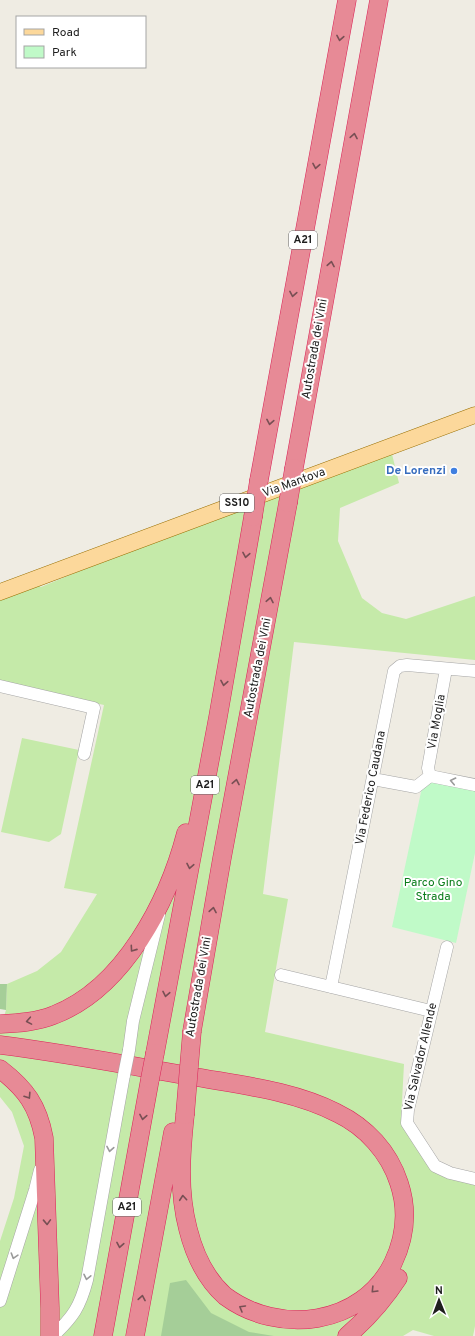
<svg xmlns="http://www.w3.org/2000/svg" width="475" height="1336" font-family="Overpass,sans-serif">
  <rect width="100%" height="100%" fill="#efece3"/>
  <path fill="#c5eaa9" d="M392,454L399,483L340,508L338,541L362,598L382,613L406,619L475,596V660L294,642L263,894L288,899L265,1032L404,1064L401,1120L433,1169L475,1181V1326L473,1336H434L413,1330L403,1336H0V1241L14,1198L24,1146L12,1112L0,1097V1029L6,1010L7,984L37,971L61,952L97,894L64,888L104,705L37,690L0,686V588L28,578L41,587L212,516Z
    M22,738L79,750L61,834L49,842L1,832Z"/>
  <path fill="#a5ce98" d="M0,984H7L6,1010L0,1009Z
    M186,1280L211,1313L249,1332L274,1336H161L170,1283Z"/>
  <path fill="#c0fac8" d="M424,778L475,785V853L456,943L392,927Z"/>
  <g fill="none" stroke-linecap="round" stroke-linejoin="round">
    <defs>
      <path id="minor" d="M0,686L94,708L84,754
        M430,776L428,768L446,669
        M430,776L475,785
        M373,779L416,787L430,776
        M447,947L408,1110L407,1123L435,1166L450,1173L475,1179
        M281,975L431,1011
        M331,987L394,671L400,666L407,665L475,671
        M129,1050L133,1021L159,915
        M0,1301L35,1190L40,1170
        M53,1336C73,1317 80,1307 87,1280L124,1075"/>
      <path id="major" d="M0,592L475,415"/>
      <path id="highway" d="M294,468L379,0
        M259,480L347,0
        M0,1024C18,1023 37,1022 54,1015C124,988 168,902 186,833
        M192,1031L222,858L288,503
        M0,1045C64,1053 127,1065 190,1076C239,1085 292,1090 337,1113C366,1127 389,1152 399,1183C408,1210 405,1238 393,1263C362,1326 279,1336 225,1296C206,1279 194,1253 188,1229C178,1191 181,1153 185,1115
        M155,1053L218,717L253,517
        M0,1069C26,1089 38,1106 44,1138L50,1308V1336
        M103,1336L150,1079
        M135,1336L173,1132
        M347,1336C368,1318 383,1301 398,1278"/>
    </defs>
    <use href="#minor" stroke="#a5a5a5" stroke-width="13"/>
    <use href="#major" stroke="#976e00" stroke-width="17"/>
    <use href="#highway" stroke="#da2357" stroke-width="19"/>
    <use href="#minor" stroke="#fff" stroke-width="12"/>
    <use href="#major" stroke="#fcd89b" stroke-width="16"/>
    <use href="#highway" stroke="#e78a96" stroke-width="18"/>
    <defs>
      <path id="minor-bridge" d="M124,1075L129,1050"/>
      <path id="highway-bridge" d="M288,503L294,468
        M253,517L259,480
        M150,1079L155,1053
        M185,1115L192,1031"/>
    </defs>
    <use href="#minor-bridge" stroke="#a5a5a5" stroke-width="13" stroke-linecap="butt"/>
    <use href="#highway-bridge" stroke="#da2357" stroke-width="19" stroke-linecap="butt"/>
    <use href="#minor-bridge" stroke="#fff" stroke-width="12"/>
    <use href="#highway-bridge" stroke="#e78a96" stroke-width="18"/>
  </g>
  <defs><path id="oneway-chevron" d="M-2-3.5L2.5 0L-2 3.5" fill="none" stroke-width="1.6" stroke-linecap="round" stroke-linejoin="round"/></defs>
  <g stroke="#784f54">
    <use href="#oneway-chevron" transform="translate(340 38) rotate(100)"/>
    <use href="#oneway-chevron" transform="translate(354 136) rotate(-80)"/>
    <use href="#oneway-chevron" transform="translate(316 166) rotate(100)"/>
    <use href="#oneway-chevron" transform="translate(331 264) rotate(-80)"/>
    <use href="#oneway-chevron" transform="translate(293 294) rotate(100)"/>
    <use href="#oneway-chevron" transform="translate(270 422) rotate(100)"/>
    <use href="#oneway-chevron" transform="translate(246 555) rotate(100)"/>
    <use href="#oneway-chevron" transform="translate(270 600) rotate(-79)"/>
    <use href="#oneway-chevron" transform="translate(224 683) rotate(100)"/>
    <use href="#oneway-chevron" transform="translate(236 782) rotate(-79)"/>
    <use href="#oneway-chevron" transform="translate(190 866) rotate(101)"/>
    <use href="#oneway-chevron" transform="translate(213 910) rotate(-80)"/>
    <use href="#oneway-chevron" transform="translate(133 949) rotate(125)"/>
    <use href="#oneway-chevron" transform="translate(166 994) rotate(101)"/>
    <use href="#oneway-chevron" transform="translate(29 1021) rotate(170)"/>
    <use href="#oneway-chevron" transform="translate(28 1096) rotate(57)"/>
    <use href="#oneway-chevron" transform="translate(143 1117) rotate(100)"/>
    <use href="#oneway-chevron" transform="translate(183 1198) rotate(-95)"/>
    <use href="#oneway-chevron" transform="translate(47 1222) rotate(88)"/>
    <use href="#oneway-chevron" transform="translate(120 1245) rotate(100)"/>
    <use href="#oneway-chevron" transform="translate(374 1290) rotate(134)"/>
    <use href="#oneway-chevron" transform="translate(142 1298) rotate(-80)"/>
    <use href="#oneway-chevron" transform="translate(242 1308) rotate(-150)"/>
  </g>
  <g stroke="#9a9a9a">
    <use href="#oneway-chevron" transform="translate(453 781) rotate(-168)"/>
    <use href="#oneway-chevron" transform="translate(110 1149) rotate(100)"/>
    <use href="#oneway-chevron" transform="translate(14 1256) rotate(107)"/>
    <use href="#oneway-chevron" transform="translate(87 1277) rotate(102)"/>
  </g>
  <circle fill="#3f7fe0" stroke="#fff" stroke-width="1.5" cx="454" cy="471" r="4"/>
  <g text-anchor="middle" dominant-baseline="central" stroke-width="4" stroke-linejoin="round" paint-order="stroke">
    <g fill="#fff" stroke="#626262" stroke-width="1">
      <rect x="289" y="231" width="28" height="18" rx="3"/>
      <rect x="220" y="494" width="34" height="18" rx="3"/>
      <rect x="191" y="776" width="28" height="18" rx="3"/>
      <rect x="113" y="1198" width="28" height="18" rx="3"/>
    </g>
    <g font-size="11" font-weight="bold" fill="#1e1e1e">
      <text x="303" y="240">A21</text>
      <text x="237" y="503">SS10</text>
      <text x="205" y="785">A21</text>
      <text x="127" y="1207">A21</text>
    </g>
    <g font-size="12" fill="#1e1e1e" stroke="#fff">
      <text transform="translate(315 349) rotate(-80)">Autostrada dei Vini</text>
      <text transform="translate(294 483) rotate(-20)">Via Mantova</text>
      <text transform="translate(258 668) rotate(-79)">Autostrada dei Vini</text>
      <text transform="translate(437 722) rotate(-80)">Via Moglia</text>
      <text transform="translate(371 788) rotate(-79)">Via Federico Caudana</text>
      <text transform="translate(199 987) rotate(-80)">Autostrada dei Vini</text>
      <text transform="translate(421 1057) rotate(-77)">Via Salvador Allende</text>
    </g>
    <g font-size="12" font-weight="bold" fill="#366cbe" stroke="#fff" text-anchor="end">
      <text x="446" y="471">De Lorenzi</text>
    </g>
    <g font-size="12" fill="#0b7d1b" stroke="#fff">
      <text x="433" y="883">Parco Gino<tspan x="433" dy="14">Strada</tspan></text>
    </g>
  </g>
  <rect x="16" y="16" width="130" height="52" fill="#ffffff" stroke="#a5a5a5"/>
  <rect x="24" y="29" width="20" height="6" fill="#fcd89b" stroke="#a5a5a5"/>
  <text x="52" y="36" font-size="12" fill="#1e1e1e">Road</text>
  <rect x="24" y="46" width="20" height="12" fill="#c0fac8" stroke="#a5a5a5"/>
  <text x="52" y="56" font-size="12" fill="#1e1e1e">Park</text>
  <g transform="translate(439 1300) rotate(359)" stroke="#ffffff" stroke-width="3" paint-order="stroke">
  <path d="M0-3L7 15L0 10L-7 15Z" fill="#1e1e1e"/>
  <text y="-6" font-size="11" font-weight="bold" text-anchor="middle" fill="#1e1e1e">N</text>
  </g>
</svg>
